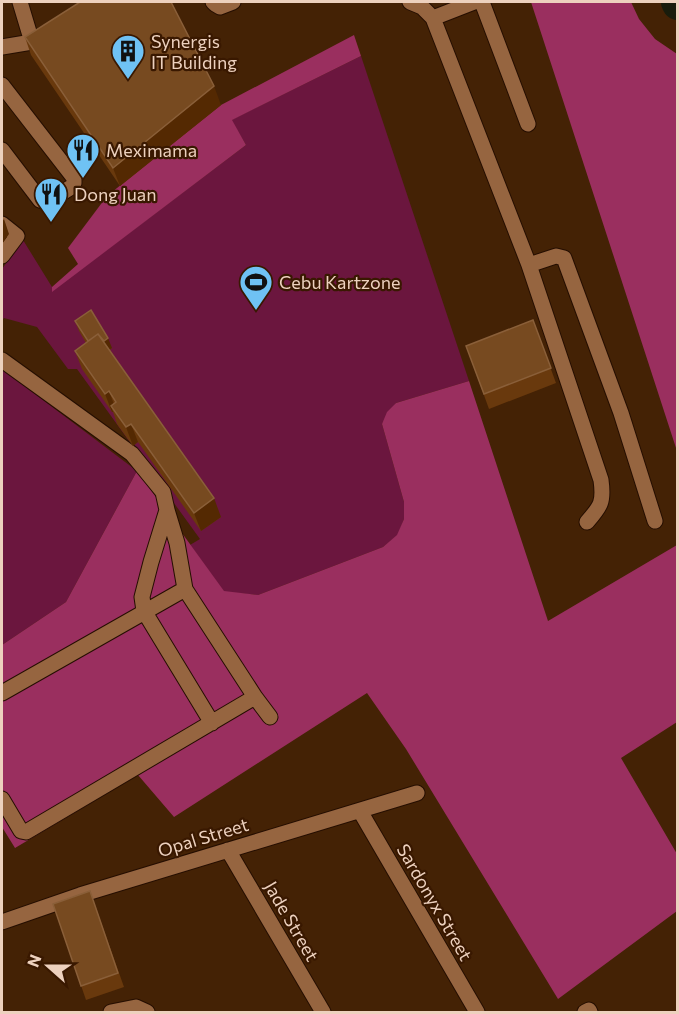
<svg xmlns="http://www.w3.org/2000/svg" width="679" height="1014" font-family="Commissioner,sans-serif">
  <rect width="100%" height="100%" fill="#442205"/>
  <path fill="#6b163e" d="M361,56L469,381L396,403L382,424L404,502V519L398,535L383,547L258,595L224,592L190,545L200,539L77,369H68L37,327L4,318L2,320V269L23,240L52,287V291L246,145L231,120Z
    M2,369L137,471L66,602L2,645Z"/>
  <path fill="#9a2f5f" d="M531,2H631L639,19L655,39L677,54V451Z
    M354,35L361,56L232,120L246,145L52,292V287L78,264L68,248L107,196L221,105Z
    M469,381L548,621L677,545V722L621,758L677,854V911L558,999L406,749L367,693L174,817L138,775L15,848L2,827V645L66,602L137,471L224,591L258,595L383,547L397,535L404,519V502L382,424L387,412L396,403Z"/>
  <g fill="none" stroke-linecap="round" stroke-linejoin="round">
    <path stroke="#191c0c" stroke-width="32" d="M677,2L678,4"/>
    <defs>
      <path id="minor" d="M20,2L32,42
        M213,2L215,4L220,7L233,2
        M410,2L422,7L433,18L529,265L601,480C604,502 601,506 587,522
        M482,2L528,124
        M433,18L474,2
        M2,47L32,42L44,34
        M2,85L74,178V183L73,186L47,202L40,200L2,150
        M2,224L17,236L2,256
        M529,265L556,256L564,258L621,413L655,521
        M2,360L132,454L163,492L167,510L151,562L142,597L144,611L212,723
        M2,693L185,589L177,543L167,510
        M255,697L270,717
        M2,799L21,831L26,832L255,697L185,589
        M360,811L477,1012
        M228,850L323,1012
        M2,922L80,895L417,793
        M111,1012L136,1007L147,1012
        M585,1012L589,1010L590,1012"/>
    </defs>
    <use href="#minor" stroke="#250e00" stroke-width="17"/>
    <use href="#minor" stroke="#966540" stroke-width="15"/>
  </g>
  <path fill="#69390d" d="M25,37L221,105L120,186L31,55Z
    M533,320L556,383L489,409L466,346Z
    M75,321L112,348L110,350L221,517L201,531L138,442L133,446L117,424L113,412H112L82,369L75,351L86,343L79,331Z
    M90,891L124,987L86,1000L53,904Z"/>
  <path fill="#542902" d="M214,86L221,105L120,186L113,168Z
    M4,219L9,234L2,244V222Z
    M108,338L112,348L96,358L93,348Z
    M109,391L116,410L111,406L113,412H112L105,394Z
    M131,424L138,442L133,446L126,427Z
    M214,498L221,517L201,531L194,513Z"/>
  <path fill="#774a20" stroke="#8a5f39" stroke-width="1.5" d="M80,2H171L214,86L113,168L25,37Z
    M91,310L108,338L104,341L98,334L88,341L75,321Z
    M533,320L551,368L484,394L466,346Z
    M98,334L214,498L194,513L131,424L126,427L111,406L116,402L109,391L105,394L75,351Z
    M90,891L118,973L81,986L53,904Z"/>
  <defs>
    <symbol id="building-pin" viewBox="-11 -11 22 30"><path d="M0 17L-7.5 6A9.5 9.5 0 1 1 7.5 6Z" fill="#6fc2f4" stroke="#391800"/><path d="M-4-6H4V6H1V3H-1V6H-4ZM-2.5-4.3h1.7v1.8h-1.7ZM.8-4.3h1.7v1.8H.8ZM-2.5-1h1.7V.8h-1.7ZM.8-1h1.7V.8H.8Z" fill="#111"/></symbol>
    <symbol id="restaurant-pin" viewBox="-11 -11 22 30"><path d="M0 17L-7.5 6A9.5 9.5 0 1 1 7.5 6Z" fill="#6fc2f4" stroke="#391800"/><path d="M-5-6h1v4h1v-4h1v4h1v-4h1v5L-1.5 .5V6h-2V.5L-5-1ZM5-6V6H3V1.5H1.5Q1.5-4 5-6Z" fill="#111"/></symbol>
    <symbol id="stadium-pin" viewBox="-11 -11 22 30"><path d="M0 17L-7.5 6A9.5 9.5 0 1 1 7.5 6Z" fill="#6fc2f4" stroke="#391800"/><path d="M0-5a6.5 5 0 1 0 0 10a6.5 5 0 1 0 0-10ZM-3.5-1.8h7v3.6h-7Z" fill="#111"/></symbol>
  </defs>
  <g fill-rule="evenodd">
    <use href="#building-pin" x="109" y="32" width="38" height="52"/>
    <use href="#restaurant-pin" x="64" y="131" width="38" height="52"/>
    <use href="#restaurant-pin" x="32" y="175" width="38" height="52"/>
    <use href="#stadium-pin" x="237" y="263" width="38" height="52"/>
  </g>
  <g text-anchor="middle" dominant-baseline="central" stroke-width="4.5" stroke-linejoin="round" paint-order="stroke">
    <g font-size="18" fill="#edd1be" stroke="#391800" text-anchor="start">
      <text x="151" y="41">Synergis<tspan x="151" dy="21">IT Building</tspan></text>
      <text x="106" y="150">Meximama</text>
      <text x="74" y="194">Dong Juan</text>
      <text x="279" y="282">Cebu Kartzone</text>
    </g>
    <g font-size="18" fill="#edd1be" stroke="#391800">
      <text transform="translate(203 837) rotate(-17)">Opal Street</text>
      <text transform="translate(435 902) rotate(60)">Sardonyx Street</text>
      <text transform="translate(292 921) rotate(60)">Jade Street</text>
    </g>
  </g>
  <rect width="679" height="1014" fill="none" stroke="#edd1be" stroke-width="6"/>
  <g transform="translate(48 966) rotate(291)" stroke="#391800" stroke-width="4.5" paint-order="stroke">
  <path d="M0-4.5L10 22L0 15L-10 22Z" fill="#edd1be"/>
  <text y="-9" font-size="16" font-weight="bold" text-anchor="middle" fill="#edd1be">N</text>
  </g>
</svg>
